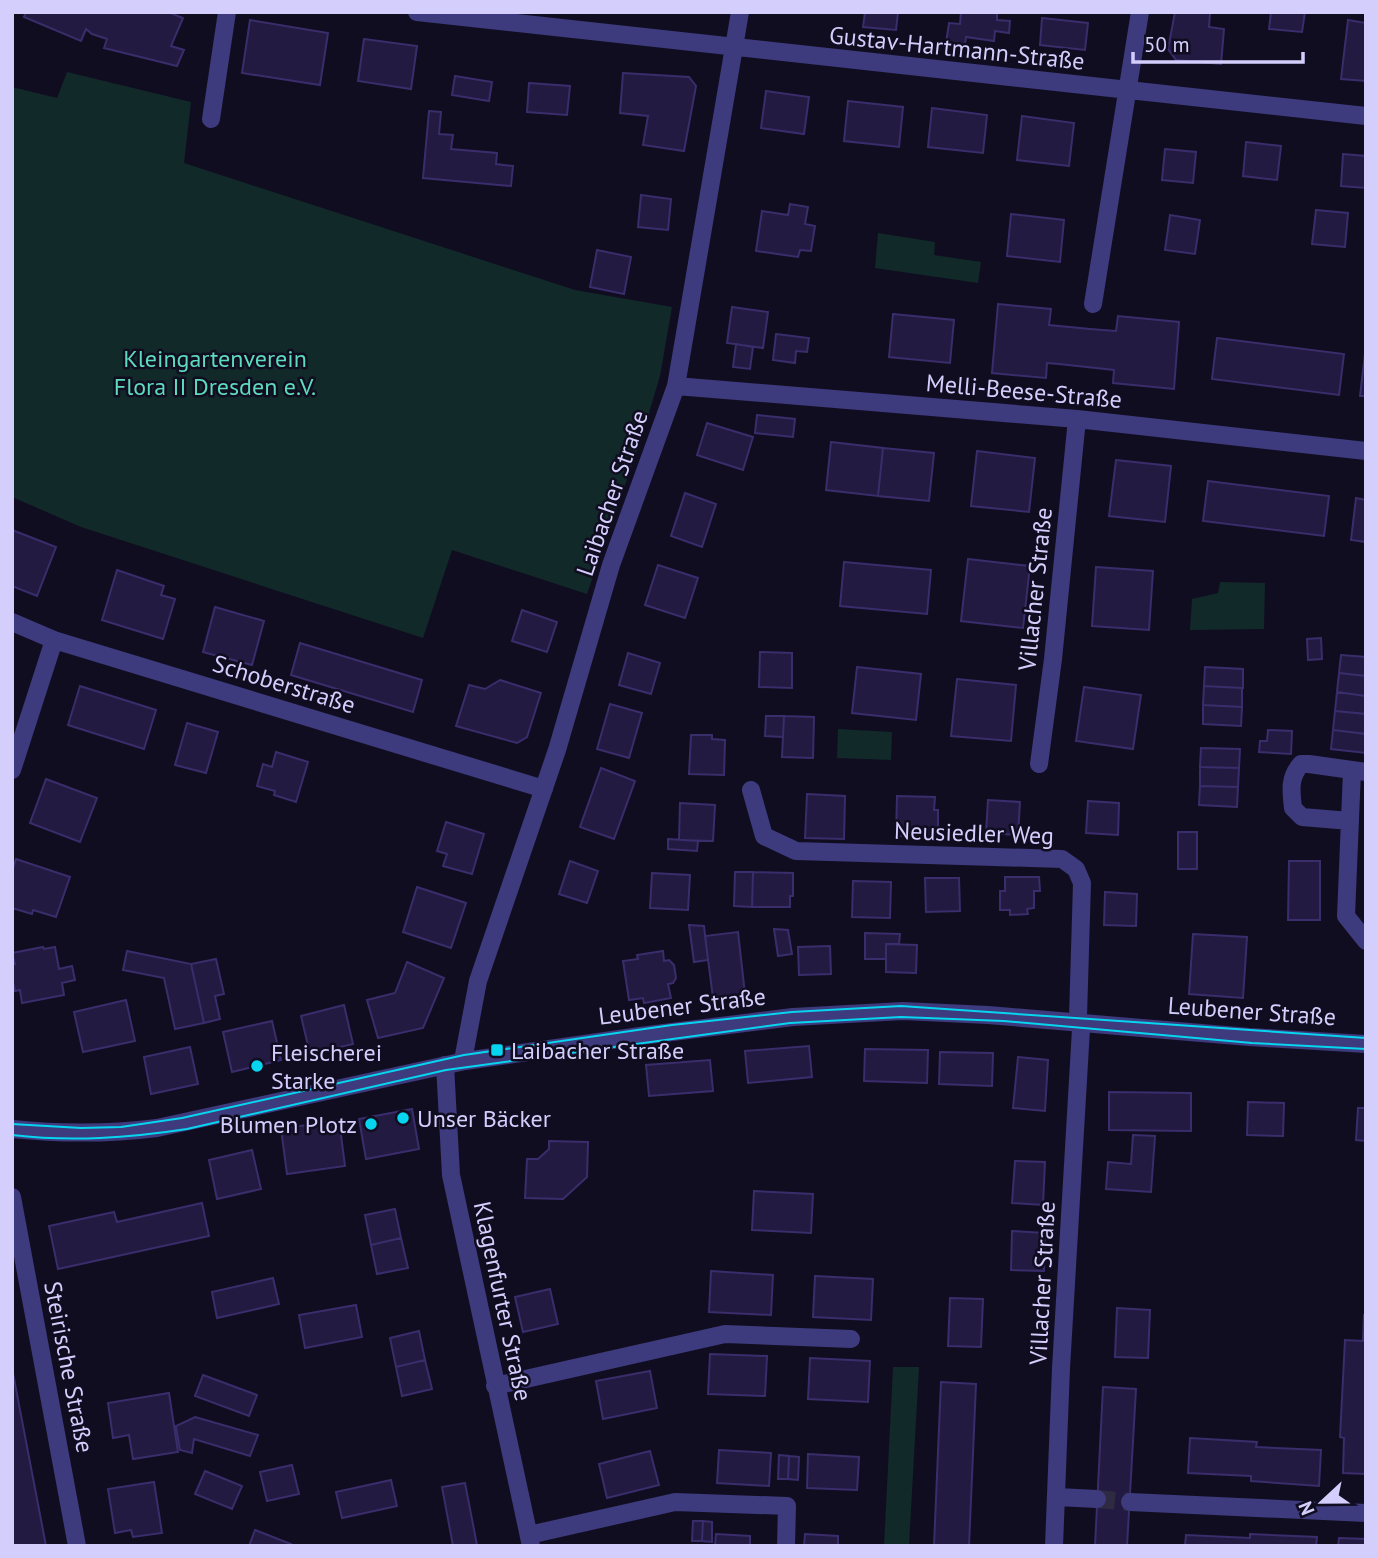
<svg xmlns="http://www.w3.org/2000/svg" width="1378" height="1558" font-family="'PT Sans',sans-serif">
  <rect width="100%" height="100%" fill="#110d20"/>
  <path fill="#112929" d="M67,72L191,102L184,163L575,290L672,307L660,376L642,436L587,594L452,550L423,638L81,527L12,497V87L57,98Z
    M878,233L935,242L934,255L981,262L978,283L875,268Z
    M1220,582L1265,583L1264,629L1190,630L1192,599L1218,593Z
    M838,729L892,732L891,760L837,758Z
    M893,1367H919L909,1546H884Z"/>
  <path fill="#221a40" stroke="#3a2d6b" stroke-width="2" d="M26,12H168L183,18L171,46L184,50L177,66L104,48L107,39L92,34L86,29L81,41L24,17Z
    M865,12H898L896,30L863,27Z
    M961,12H997V20L1010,21L1009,33L995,31L994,41L966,37L965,45L946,43L949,23L960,24Z
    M1175,12L1210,13L1209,27L1224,29L1221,64L1176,60L1168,49Z
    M1271,12H1305L1302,32L1269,29Z
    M1042,18L1088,23L1085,50L1040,45Z
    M250,20L328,33L320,85L242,73Z
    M1348,20L1366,23V81L1341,79Z
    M364,39L417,46L411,89L358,81Z
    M623,73L689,77L696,86L684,151L643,145L648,116L620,113Z
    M455,76L492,82L489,101L452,95Z
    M529,83L570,86L567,115L527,112Z
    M766,91L809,97L804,134L761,128Z
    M848,101L903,107L899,147L844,141Z
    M932,108L987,115L983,153L928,147Z
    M429,111L441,112L439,134L453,135L451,149L497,153L496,164L513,166L511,186L423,178Z
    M1022,116L1074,123L1069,166L1017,160Z
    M1246,142L1281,146L1277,180L1243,176Z
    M1165,149L1196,152L1193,183L1162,180Z
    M1343,154L1366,156V188L1341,186Z
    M641,195L671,199L668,230L638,227Z
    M790,204L808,207L805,224L815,226L811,251L800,250L798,257L756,251L762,211L788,215Z
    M1316,210L1348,213L1345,247L1312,244Z
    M1011,214L1064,220L1060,262L1007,256Z
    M1170,215L1200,220L1195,254L1165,250Z
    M597,250L631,257L624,294L590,287Z
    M998,304L1051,309L1049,325L1090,329L1116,331L1118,316L1179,322L1174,389L1113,383L1114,370L1059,364L1047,363L1046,378L992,373Z
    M732,307L768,312L763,348L727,343Z
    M893,314L954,320L950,363L889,357Z
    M776,334L809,338L807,352L796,351L795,363L773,360Z
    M1217,338L1344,354L1339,395L1212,379Z
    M736,344L753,347L750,369L733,367Z
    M1365,354L1366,355V396H1360Z
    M757,415L795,419L793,437L755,433Z
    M707,423L753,437L743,470L697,455Z
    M831,442L883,448L878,496L826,490Z
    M883,448L934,453L929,501L878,496Z
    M977,451L1035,458L1029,512L971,506Z
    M1116,460L1171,466L1165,522L1109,516Z
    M1208,481L1329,496L1324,536L1203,521Z
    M685,493L716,504L702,547L671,536Z
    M1356,498L1366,500V542L1351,540Z
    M12,530L56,547L37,596L12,586Z
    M968,559L1030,566L1023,628L961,621Z
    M844,562L931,570L927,614L840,606Z
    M658,565L698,578L685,618L645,605Z
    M1096,567L1153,571L1149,630L1092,626Z
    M117,570L164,586L161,595L175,599L163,639L102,620Z
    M215,607L264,621L252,665L203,652Z
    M522,610L557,622L547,652L512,641Z
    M1321,638L1322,659L1308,660L1307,639Z
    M300,643L422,680L413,712L291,675Z
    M760,652L792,653V688L759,687Z
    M628,653L660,663L651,694L619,685Z
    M1341,655L1366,657V676L1339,673Z
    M857,667L921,674L916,720L852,713Z
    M1205,667L1243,669V688L1204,686Z
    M1339,673L1366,676V696L1337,692Z
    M957,679L1016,685L1011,741L951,736Z
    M500,680L541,693L527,737L517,743L456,726L469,685L485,689Z
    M80,686L156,710L144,749L68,725Z
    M1204,686L1242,688V707L1203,705Z
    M1084,687L1141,695L1133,749L1076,741Z
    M1337,692L1366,696V714L1335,711Z
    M610,704L642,713L629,758L597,749Z
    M1203,705L1242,707L1241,726L1203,724Z
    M1335,711L1366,714V734L1333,730Z
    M766,716H784L783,737L765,736Z
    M784,716L814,717L813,758L782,757Z
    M187,723L218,732L206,773L175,765Z
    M1268,730L1292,731L1291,754L1259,752L1260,741H1267Z
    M1333,730L1366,734V753L1331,749Z
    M691,735H712V739L725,740L724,775L689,774Z
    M1201,748L1240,749L1239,768L1200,767Z
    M276,752L308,762L296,802L274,795L275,791L257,786L263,764L272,767Z
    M1200,767L1239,768L1238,787L1200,786Z
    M601,768L635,781L614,839L580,827Z
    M46,779L97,798L80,842L30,823Z
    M1200,786L1238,787L1237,807L1199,805Z
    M807,794L845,796L844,839L805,838Z
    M897,796L935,797L934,810H938V828H933V837L896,836Z
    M988,800L1020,802L1018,835L986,833Z
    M1088,801L1119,803L1118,835L1086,833Z
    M680,803L715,805L713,841L679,840Z
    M446,822L484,834L472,874L443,866L447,854L437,851Z
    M1178,832H1197V869H1178Z
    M668,839L698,841L697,851L668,849Z
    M16,859L70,877L56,917L33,910L32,914L12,908V871Z
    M570,861L598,871L587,903L559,894Z
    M1289,861H1320V920H1288Z
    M735,872H753L752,907L734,906Z
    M753,872L793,873V896H790V907H752Z
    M652,873L690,875L688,910L650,908Z
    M1005,877H1039L1040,891H1034V908L1027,909L1028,914L1010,915V910H1000V891H1005Z
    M925,878H959L960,911L926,912Z
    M853,881L891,882L890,918L852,917Z
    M417,887L466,903L451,948L403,932Z
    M1105,892L1137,894L1136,926L1104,925Z
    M689,925L704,926L708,960L694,962Z
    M774,929L788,930L792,954L778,956Z
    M738,932L745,994L713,998L705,936Z
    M865,933L900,934L899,944H886V959H865Z
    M1193,934L1247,937L1243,998L1189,994Z
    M886,944L917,945L916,973L886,972Z
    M830,946L831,974L799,975L798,947Z
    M43,947L44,949L55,947L59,969L72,966L75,980L62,983L64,995L22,1003L20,990L15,991L12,978V965L15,964L12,953Z
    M127,951L191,964L204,1023L175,1029L164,978L123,970Z
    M663,951L664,961L669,960L674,965L676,978L673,983L668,984L671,998L644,1003L643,998L629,1000L623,961L638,959L637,955Z
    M216,959L224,994L215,996L220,1019L204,1023L191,964Z
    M407,962L444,978L423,1028L378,1038L367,1000L395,993Z
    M126,1000L135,1041L83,1052L74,1012Z
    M344,1005L353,1044L310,1054L301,1016Z
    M272,1021L281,1060L232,1072L223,1032Z
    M809,1046L812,1077L748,1083L745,1051Z
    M190,1047L198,1084L151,1094L144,1057Z
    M865,1049L928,1050L927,1083L864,1081Z
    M940,1052L993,1053L992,1086L939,1084Z
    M1018,1057L1048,1060L1045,1111L1013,1108Z
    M710,1060L713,1091L649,1096L646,1065Z
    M1109,1092L1191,1093V1131L1109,1130Z
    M1248,1102L1284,1103L1283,1136L1247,1135Z
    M1358,1108H1366V1141L1356,1140Z
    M412,1109L419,1149L366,1159L359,1119Z
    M339,1120L345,1166L287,1174L281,1129Z
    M1133,1135L1155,1136L1151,1192L1106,1189L1108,1162L1131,1164Z
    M549,1141L588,1142L587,1177L563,1199L525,1198L527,1159H538L549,1149Z
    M252,1150L261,1189L217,1199L209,1160Z
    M1015,1161L1045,1162L1043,1205L1012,1203Z
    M754,1191L813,1194L811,1233L752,1230Z
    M202,1203L209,1236L58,1269L49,1226L114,1212L117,1222Z
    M395,1209L401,1238L371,1245L365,1215Z
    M1012,1231L1045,1233L1044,1271L1011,1270Z
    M401,1238L408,1268L377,1274L371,1245Z
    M711,1271L773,1275L771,1315L709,1312Z
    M815,1276L873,1279L871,1320L813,1317Z
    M273,1278L279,1304L217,1318L212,1292Z
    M550,1289L558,1324L523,1332L515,1297Z
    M950,1298L983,1299L981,1347L948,1346Z
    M356,1305L362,1337L305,1348L299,1315Z
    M1117,1308L1150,1310L1148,1358L1115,1357Z
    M1364,1315H1366V1474L1343,1473L1344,1438L1340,1437L1345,1340L1363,1341Z
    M419,1331L425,1360L396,1367L390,1338Z
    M710,1354L767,1356L765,1396L708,1394Z
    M810,1358L870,1361L868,1402L808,1399Z
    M425,1360L432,1389L402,1396L396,1367Z
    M12,1368L46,1546H12Z
    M650,1371L657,1408L603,1419L596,1381Z
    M203,1375L257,1395L249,1416L195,1396Z
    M941,1382L976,1384L969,1546H934Z
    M1103,1387L1136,1389L1127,1546H1095Z
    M169,1393L178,1452L133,1459L129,1435L113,1438L108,1403Z
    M195,1417L258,1435L250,1456L194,1439L192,1453L180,1450L176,1426Z
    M1190,1438L1257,1442L1256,1447L1321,1450L1319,1486L1251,1481V1476L1188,1473Z
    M719,1450L771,1453L769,1486L717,1483Z
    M650,1451L659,1485L607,1498L599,1464Z
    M808,1454L859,1457L857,1490L807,1488Z
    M779,1455L789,1456L788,1479H778Z
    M789,1456L799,1457L798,1480L788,1479Z
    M292,1465L299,1494L267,1501L260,1472Z
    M205,1471L242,1486L232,1509L195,1494Z
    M391,1480L397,1506L342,1518L336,1492Z
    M154,1482L162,1533L133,1537L131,1530L115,1533L108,1489Z
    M465,1483L477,1545L453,1546L442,1487Z
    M693,1521H703L702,1541H692Z
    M703,1521L712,1522V1542L702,1541Z
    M255,1530L291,1544L290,1546H249Z
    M716,1534L750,1536V1546H715Z
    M805,1534L838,1536V1546H804Z
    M1250,1534L1317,1537L1316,1546H1185L1186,1535L1250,1538Z
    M1339,1538L1366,1539V1546H1338Z"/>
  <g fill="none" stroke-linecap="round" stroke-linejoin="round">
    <path stroke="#2e2a41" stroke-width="18" stroke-dasharray="18 9" stroke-linecap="butt" d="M1097,1499L1130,1502"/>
    <path stroke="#3d3a7d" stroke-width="18" d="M417,12L1366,116
      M211,119L227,12
      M1093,304L1140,12
      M676,386L1077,419L1366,451
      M12,622L54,640L544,789
      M1039,764L1053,659L1077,419
      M12,770L54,640
      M1352,771L1346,916L1366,941
      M751,790L764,836L796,851L1062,859L1076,869L1082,883L1078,1017L1081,1029L1061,1368L1054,1546
      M1350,821L1302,817L1293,808C1291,790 1289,778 1301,764H1309L1366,772
      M465,1061L464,1055L478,981L557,750L611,565L676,386L740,12
      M445,1065L451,1175L531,1546
      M12,1197L77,1546
      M495,1386L725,1334L851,1339
      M1057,1497L1097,1499
      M1130,1502L1366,1513
      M529,1535L675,1502L787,1506L786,1546"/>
    <path stroke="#3d3a7d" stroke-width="18" d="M12,1129C61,1134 109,1134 157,1128L465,1061L640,1036L793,1017L903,1011L988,1015L1249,1037L1366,1044"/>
    <path stroke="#07d5f0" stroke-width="2" d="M12,1124L81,1128L121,1127L182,1118L464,1055L672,1025L792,1012L901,1006L1366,1038
      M12,1135C72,1142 128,1138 187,1129L446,1070L790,1023L901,1017L1004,1021L1252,1043L1366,1049"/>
  </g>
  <g fill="#07d5f0" stroke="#110d20" stroke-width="2.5">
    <rect x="490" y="1043" width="14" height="14" rx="3.5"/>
    <circle cx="257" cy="1066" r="7"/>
    <circle cx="403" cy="1118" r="7"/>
    <circle cx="371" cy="1124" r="7"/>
  </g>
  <g text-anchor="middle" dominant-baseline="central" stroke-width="5" stroke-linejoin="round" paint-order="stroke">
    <g font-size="24" fill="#d4cefd" stroke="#110d20">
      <text transform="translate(957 48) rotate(6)">Gustav-Hartmann-Straße</text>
      <text transform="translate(1024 391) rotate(5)">Melli-Beese-Straße</text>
      <text transform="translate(612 493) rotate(-71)">Laibacher Straße</text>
      <text transform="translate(1035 589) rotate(-84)">Villacher Straße</text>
      <text transform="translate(284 684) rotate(17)">Schoberstraße</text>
      <text transform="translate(974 833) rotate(2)">Neusiedler Weg</text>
      <text transform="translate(682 1006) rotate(-7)">Leubener Straße</text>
      <text transform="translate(1252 1011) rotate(4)">Leubener Straße</text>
      <text transform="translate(1042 1283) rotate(-87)">Villacher Straße</text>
      <text transform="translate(503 1301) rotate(78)">Klagenfurter Straße</text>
      <text transform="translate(69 1367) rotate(79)">Steirische Straße</text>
    </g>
    <g font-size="24" fill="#5cdbbd" stroke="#110d20">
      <text x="215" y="358">Kleingartenverein<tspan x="215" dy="28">Flora II Dresden e.V.</tspan></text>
    </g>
    <g font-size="24" fill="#d4cefd" stroke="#110d20" text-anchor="start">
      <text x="511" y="1050">Laibacher Straße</text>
      <text x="271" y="1052">Fleischerei<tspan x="271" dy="28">Starke</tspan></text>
      <text x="417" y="1118">Unser Bäcker</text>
      <text x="357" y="1124" text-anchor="end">Blumen Plotz</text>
    </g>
  </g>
  <rect width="1378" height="1558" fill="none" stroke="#d4cefd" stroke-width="28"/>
  <g transform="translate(1322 1502) rotate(248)" stroke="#110d20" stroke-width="5" paint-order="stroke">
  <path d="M0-5L12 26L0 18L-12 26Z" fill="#d4cefd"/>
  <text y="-10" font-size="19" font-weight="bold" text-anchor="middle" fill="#d4cefd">N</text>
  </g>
  <path d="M1133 52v10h170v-10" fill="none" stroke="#d4cefd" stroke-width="3.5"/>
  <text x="1144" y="52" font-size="21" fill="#d4cefd" stroke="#110d20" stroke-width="5" paint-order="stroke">50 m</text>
</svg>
